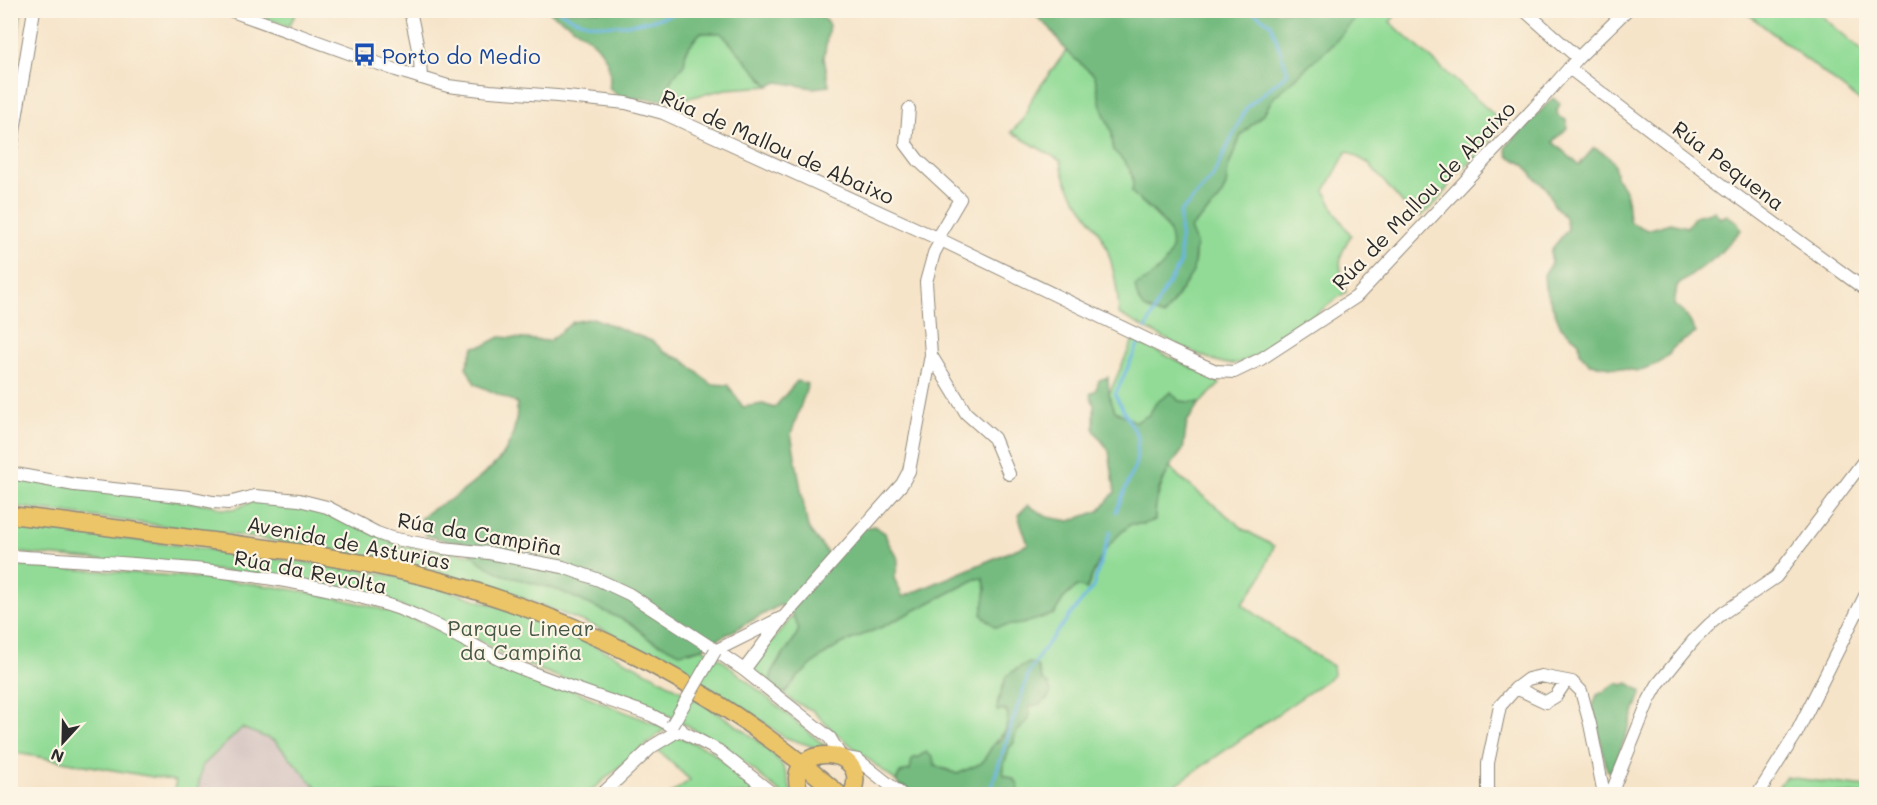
<svg xmlns="http://www.w3.org/2000/svg" width="1877" height="805" font-family="Mali,sans-serif">
  <rect width="100%" height="100%" fill="#fcf5e5"/>
  <filter id="ink" filterUnits="userSpaceOnUse"><feTurbulence type="fractalNoise" baseFrequency=".0167" numOctaves="2"/><feDisplacementMap in="SourceGraphic" scale="12" xChannelSelector="R" yChannelSelector="G"/><feConvolveMatrix kernelMatrix="1 2 1 2 8 2 1 2 1" color-interpolation-filters="sRGB"/></filter>
  <filter id="wash" filterUnits="userSpaceOnUse"><feTurbulence type="fractalNoise" baseFrequency=".008" numOctaves="4" result="noise"/><feDisplacementMap in="SourceGraphic" scale="24" xChannelSelector="R" yChannelSelector="G"/><feGaussianBlur stdDeviation="1.35" result="paint"/><feColorMatrix in="noise" values="0 0 0 0 0 0 0 0 0 0 0 0 0 0 0 0 0 1.4 0 .05"/><feComposite in="paint" operator="in"/></filter>
  <g filter="url(#wash)">
    <rect width="100%" height="100%" fill="#f6e4c9"/>
    <path fill="#d1bfbe" d="M242,727L275,741L322,794H197L202,766Z"/>
    <path fill="#92db96" stroke="#5e8360" stroke-width="1.5" d="M245,11H297L289,26Z
      M1372,11H1399L1390,22L1500,120L1498,131L1477,156L1453,178L1440,199L1421,216L1410,212L1368,163L1347,151L1325,191L1337,215L1351,235C1336,259 1339,266 1346,292C1321,309 1260,361 1233,364C1212,366 1140,325 1119,314C1118,292 1114,267 1106,246C1094,216 1064,194 1061,161L1011,132L1023,120L1033,96L1066,51L1095,76L1101,106L1112,133L1113,150C1127,163 1136,173 1132,192C1147,210 1182,229 1170,257C1166,265 1154,273 1147,280L1164,316C1183,287 1206,265 1190,229L1219,200L1226,186L1228,168L1241,135L1264,113L1273,98L1335,42L1355,18Z
      M1744,11H1816L1866,54V106Z
      M700,33H721L769,86L726,89L685,99L664,100L672,78L684,65L686,50Z
      M1133,340L1212,377L1220,384L1200,403L1179,401L1171,392L1156,403L1149,415L1136,422L1115,411L1109,394Z
      M1170,467L1178,476L1245,530L1274,546L1260,580L1242,604L1292,641L1333,666L1334,675L1162,794H1019L1014,779L1004,775C1002,765 1009,743 1015,734C1022,722 1032,724 1029,705H1036L1042,680L1037,666C1009,662 1006,681 997,703L1008,714L1006,730L993,745L982,763L957,774L949,770L935,766L933,758L922,754L919,757H915L910,770L900,773L896,781L833,731L812,710L794,702L784,694L796,679L818,659L841,644L884,626L976,579L983,578L986,588L983,615L1054,614L1063,599L1077,586L1087,589C1100,556 1104,546 1131,524H1144L1155,520C1155,500 1161,485 1170,467Z
      M10,478L213,505L222,509H234L252,502L266,500L329,512L400,546L474,555L504,575L558,590L609,613L632,624L649,639L690,652L702,648L721,659L825,746L820,749L784,737L752,714L685,673L604,630L515,595L428,569L351,553L257,538L11,506Z
      M10,524C95,535 179,545 263,557C306,563 351,566 393,576C494,600 594,640 683,692C710,708 765,740 782,765C787,773 789,785 792,794H782L744,762L692,728L667,715L632,700L563,679L511,658L460,630L362,591L268,575L11,552Z
      M11,565C140,575 273,575 398,614C428,623 457,639 486,652C546,679 605,705 666,728L587,794H322L275,741L242,728L202,766L197,794H173L176,781L11,752Z
      M793,615L799,629C793,645 781,654 774,667C772,672 771,680 769,686L750,668C764,649 780,634 793,615Z
      M678,736L711,751L762,794H670L690,780L657,749Z
      M1785,777L1866,787V794H1774Z"/>
    <path fill="#75bb7f" stroke="#507355" stroke-width="1.5" d="M11,11L21,13L11,87L10,11Z
      M548,11H818L829,25L824,58L829,86L813,88L778,82L769,86L721,33H700L686,50L684,65L672,78L664,100L619,97L609,87C617,46 576,30 548,11Z
      M1030,11H1372L1355,18L1335,42L1273,98L1264,113L1241,135L1228,168L1226,186L1219,200L1190,229L1196,243L1193,272L1164,316C1143,309 1139,309 1135,286C1170,268 1187,242 1153,211C1146,204 1138,200 1132,192C1136,173 1127,163 1113,150L1112,133L1101,106L1095,76L1066,51L1050,28Z
      M1553,98L1560,104L1557,110L1558,116L1566,120L1567,128L1553,142L1579,165L1594,148C1610,156 1616,159 1616,178C1632,193 1625,203 1630,222L1647,230L1670,223L1687,227L1695,216L1714,211L1720,218L1727,215L1737,222L1741,230L1716,257L1677,286L1674,305L1687,316L1696,333L1678,344L1672,349L1669,355L1659,363L1638,371L1590,364L1580,353L1579,342L1561,327L1545,288L1544,275L1551,263V250L1568,229L1564,216L1554,205L1547,189L1533,176L1524,164L1508,156L1506,147Z
      M593,318L654,342L664,352L683,360L711,384L728,385L743,407L763,404L774,408L797,381L808,384L791,434L808,528L830,556L855,530L874,526L885,533C890,557 905,549 894,578L903,597L1028,544L1018,515L1028,505L1047,517L1070,521L1099,511L1115,492L1109,451L1094,430V405L1090,394L1096,390L1099,380L1108,377L1109,394L1115,411L1136,422L1149,415L1156,403L1171,392L1179,401L1200,403L1187,422L1183,450L1170,467L1159,489L1155,506V520L1144,524H1131C1104,546 1100,557 1086,589L1077,586L1063,599L1054,614L1022,624L995,627L982,615L986,588L983,578L976,579L884,626L841,644L818,659L796,679L784,694L769,686C772,661 791,651 799,629L793,615L780,605L702,648L680,653L649,639L632,624L558,590L504,575L481,563L462,542L447,541L426,535L418,522C428,508 443,505 456,496C469,487 498,464 505,452C513,438 518,419 517,403L475,384L466,367L474,347L485,345L500,337L549,341L573,322Z
      M1031,663L1037,666L1042,680L1048,684L1051,692C1047,703 1040,705 1029,706C1033,727 1013,726 1014,743L1009,748C1008,759 1001,764 1004,775C1015,779 1020,782 1019,794H918L910,791L906,787L900,786L896,781C899,775 902,770 910,770L912,759L919,757L926,752L933,758L935,766L957,774L982,763L993,745L1001,739L1006,730L1008,714L1006,709L997,711V707L1006,676L1025,664Z
      M1618,683L1623,685L1628,683L1642,691L1614,768L1611,772L1607,770L1593,706L1597,695C1605,692 1609,686 1618,683Z"/>
    <g fill="none" stroke-linecap="round" stroke-linejoin="round">
      <path stroke="#6bb6e4" stroke-width="3" d="M558,10C595,37 647,23 687,10
        M1146,329L1160,298L1180,264V213L1212,178L1247,107L1288,73L1271,24L1250,10
        M1116,512L1136,463L1138,437L1115,395L1138,345
        M989,794L1029,672L1047,644L1093,587L1110,532"/>
    </g>
  </g>
  <g filter="url(#ink)">
    <g fill="none" stroke-linecap="round" stroke-linejoin="round">
      <defs>
        <path id="minor" d="M229,10L396,70L448,86L490,91L557,96L626,103L663,113L941,240L1171,351L1216,371L1234,372L1261,359L1356,297L1534,108L1578,58L1627,10
          M410,10L420,59L421,78
          M1524,10L1578,58
          M1569,68L1733,193L1866,290
          M909,109L906,144L918,160L960,199L937,238
          M10,155L34,10
          M931,355L966,413L994,438L1009,474
          M10,473L75,485L189,497L213,502L228,503L255,496L299,500L327,507L377,533L391,538L443,548L489,553L563,567L599,580L629,594L709,646L744,670L830,738L841,757L858,760L901,794
          M10,556C135,564 268,568 388,605C433,619 472,647 515,666C559,684 606,699 651,715L719,751L773,794
          M715,651L781,618
          M744,670L783,618L902,484L909,471L931,355L926,282L934,253L941,240
          M1516,688L1546,702L1556,696L1566,681
          M602,794L653,746L681,729
          M1488,794V763L1500,706L1516,688L1528,679L1541,676L1572,682L1581,691L1590,724L1604,794
          M1611,794L1649,700L1658,684L1693,641L1710,624L1723,613L1776,577L1866,458
          M1758,794L1796,734L1866,594"/>
        <path id="major" d="M10,515C78,523 145,532 213,541C283,550 354,559 422,576C581,616 715,688 839,794
          M801,794C777,743 874,741 852,794"/>
      </defs>
      <use href="#minor" stroke="#90887a" stroke-width="14"/>
      <use href="#major" stroke="#90887a" stroke-width="19"/>
      <use href="#minor" stroke="#fff" stroke-width="12"/>
      <use href="#major" stroke="#ecc569" stroke-width="16"/>
      <defs>
        <path id="minor-bridge" d="M672,725L715,651"/>
      </defs>
      <use href="#minor-bridge" stroke="#90887a" stroke-width="14" stroke-linecap="butt"/>
      <use href="#minor-bridge" stroke="#fff" stroke-width="12"/>
    </g>
  </g>
  <defs>
    <symbol id="bus-bare" viewBox="-9 -9 18 18"><path d="M-5-6H5V4H4V6H2V4H-2V6H-4V4H-5ZM-3.5-4V0h7V-4ZM-3.5 1.2v1.5H-2V1.2ZM2 1.2v1.5H3.5V1.2Z" fill="#1a4fb4" stroke="#fcf5e5" stroke-width="2.5" paint-order="stroke"/></symbol>
  </defs>
  <g fill-rule="evenodd">
    <use href="#bus-bare" x="348" y="38" width="33" height="33"/>
  </g>
  <g text-anchor="middle" dominant-baseline="central" stroke-width="4.5" stroke-linejoin="round" paint-order="stroke">
    <g font-size="21" fill="#164399" stroke="#fcf5e5" text-anchor="start">
      <text x="382" y="55">Porto do Medio</text>
    </g>
    <g font-size="21" fill="#2b2b2b" stroke="#fcf5e5">
      <text transform="translate(778 146) rotate(24)">Rúa de Mallou de Abaixo</text>
      <text transform="translate(1729 165) rotate(37)">Rúa Pequena</text>
      <text transform="translate(1423 195) rotate(-46)">Rúa de Mallou de Abaixo</text>
      <text transform="translate(480 533) rotate(10)">Rúa da Campiña</text>
      <text transform="translate(349 542) rotate(11)">Avenida de Asturias</text>
      <text transform="translate(311 571) rotate(11)">Rúa da Revolta</text>
    </g>
    <g font-size="21" fill="#455746" stroke="#fcf5e5">
      <text x="521" y="627">Parque Linear<tspan x="521" dy="24">da Campiña</tspan></text>
    </g>
  </g>
  <rect width="1877" height="805" fill="none" stroke="#fcf5e5" stroke-width="36"/>
  <g transform="translate(63 742) rotate(202)" stroke="#fcf5e5" stroke-width="4.5" paint-order="stroke">
  <path d="M0-4.5L10 22L0 15L-10 22Z" fill="#2b2b2b"/>
  <text y="-9" font-size="16" font-weight="bold" text-anchor="middle" fill="#2b2b2b">N</text>
  </g>
</svg>
